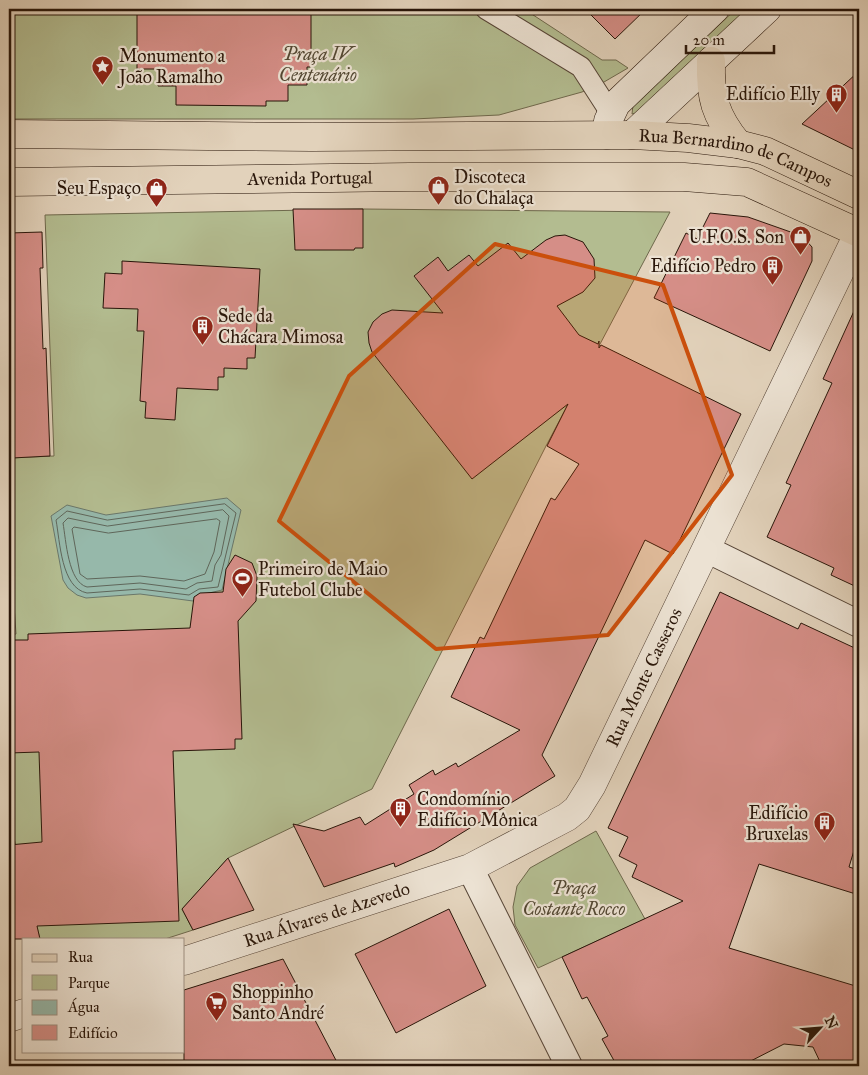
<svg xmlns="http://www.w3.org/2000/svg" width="868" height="1075" font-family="'IM FELL Great Primer',serif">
  <rect width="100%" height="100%" fill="#e2d2bb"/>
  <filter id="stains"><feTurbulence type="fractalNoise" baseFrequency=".004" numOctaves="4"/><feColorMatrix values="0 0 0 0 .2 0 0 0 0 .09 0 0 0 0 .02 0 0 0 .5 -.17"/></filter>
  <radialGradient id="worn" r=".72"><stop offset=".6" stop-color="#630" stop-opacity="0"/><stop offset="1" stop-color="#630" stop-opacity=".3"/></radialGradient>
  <path fill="#b3bc90" stroke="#6e684c" d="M9,9H524L602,60H616L628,68L604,82L582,92L499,115L413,119H9Z
    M736,9H748L636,113L632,114L633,105Z
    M363,209L670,212L546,446L372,789L228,858L182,909L193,930L165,939H40L9,819V635L16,634L11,561H9V458L54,456L45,215Z
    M596,831L645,919L538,968L515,925L513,907L517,886L530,868Z"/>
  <path fill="#96b8aa" stroke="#6a776a" d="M227,498L241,510L222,590L196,596L193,601L140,594L86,598L77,595L68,588L63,580L51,516L67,505L106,515Z"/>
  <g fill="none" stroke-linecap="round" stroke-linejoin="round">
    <path stroke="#5f665a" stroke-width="1" d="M225,504L236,513L218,587L199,589L189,595L140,589L87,593C61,588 60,541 56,520L67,511L107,520Z
      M223,510L229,516L221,555L215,565L212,581L197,583L186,589L140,583L87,587C68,582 66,540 63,523L68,518L107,526Z
      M217,519L220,521L214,552L205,574L184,581L140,576L87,579L80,574L72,529L74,527L108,533Z"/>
  </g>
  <path fill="#d58e87" stroke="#281509" d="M156,9H307V14H311V67H307V85H288V101H266V106L176,105V86H158L159,69H137V11H156Z
    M585,9H646L615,39Z
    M859,71V152L802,124Z
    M293,209H363V248H355L354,250H295Z
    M710,213L748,217L802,236L812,247V261L770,351L654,298L686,233L697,239Z
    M42,232L43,268H40L43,349L46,348L50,456L12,458L9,394V233Z
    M565,235L583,242L594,259L595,278L583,292L557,306L579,335L598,344L599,341V348L601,345L741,414L673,554L645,540L542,755L555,776L434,850L395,867L394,863L324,887L293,824L324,831L360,817L365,825L414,794L409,785L433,770L435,775L456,763L458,767L520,730L451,697L480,637L484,639L551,498L555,500L579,464L547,446L568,404L472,479L372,352L369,343L368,332L373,322L382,314L392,310L443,313L414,276L438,257L448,271L469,255L478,266L508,243L521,259L546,240L555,236Z
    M122,261L260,269L255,358H247V369L224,368V377H218V390L177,388L175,420L145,418L146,402L140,401L144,331H137L138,309L103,308L105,273L122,274Z
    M859,300V588L831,575L834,568L767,537L791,485L786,483L832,383L823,379Z
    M235,555L252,563L257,576L256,601L238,621L242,739H235V749L173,751L179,921L37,926L40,939H9V845L42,842L39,752L9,753V640H28V634L190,628L194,597L200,593L223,592L226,569Z
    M720,592L798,629L801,623L859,650V834L849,867L859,870V895L759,864L729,948L859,987V1066H822L813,1047L784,1044L741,1066H617L602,1039L608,1036L587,997L582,999L562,957L683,901L632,877L637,865L619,856L628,837L608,828Z
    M228,858L254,910L193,930L182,909Z
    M449,909L486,986L396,1033L355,954Z
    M283,959L339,1066H184V990Z"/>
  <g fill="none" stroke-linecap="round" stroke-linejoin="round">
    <defs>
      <path id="pedestrian" d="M486,9L581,67L610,112"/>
      <path id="minor" d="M706,549L859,624
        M470,868L569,1066"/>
      <g id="tertiary">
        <path id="s1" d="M184,961L470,868L567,817L577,809L592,785L859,232"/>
        <path d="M9,1018L24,1013"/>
      </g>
      <path id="secondary" d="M607,135L608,121L616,104L715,9
        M632,135L767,9"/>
      <g id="primary">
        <path d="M711,61C710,97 715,116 738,144"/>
        <path id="s2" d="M9,134L312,137L632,135L688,138L738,144L765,151L859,195"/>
        <path id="s3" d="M9,182L410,177H684L747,182L859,233"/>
      </g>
    </defs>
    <use href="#pedestrian" stroke="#564436" stroke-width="22"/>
    <use href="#minor" stroke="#564436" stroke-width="28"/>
    <use href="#tertiary" stroke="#564436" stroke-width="29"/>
    <use href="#secondary" stroke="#281509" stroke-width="29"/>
    <use href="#primary" stroke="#281509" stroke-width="29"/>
    <use href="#pedestrian" stroke="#ece2d3" stroke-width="20"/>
    <use href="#minor" stroke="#ece2d3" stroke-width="26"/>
    <use href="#tertiary" stroke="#ece2d3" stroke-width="28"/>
    <use href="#secondary" stroke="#ece2d3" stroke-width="28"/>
    <use href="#primary" stroke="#e2d2bb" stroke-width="28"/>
  </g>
  <path fill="#cb4f0c" fill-opacity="0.2" stroke="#cb4f0c" stroke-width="4" stroke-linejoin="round" d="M495,244L663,285L732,475L608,635L436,649L279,521L349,376Z"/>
  <defs>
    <symbol id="sight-pin" viewBox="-11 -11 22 30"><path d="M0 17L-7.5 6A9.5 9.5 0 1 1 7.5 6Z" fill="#8f2418" stroke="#ece2d3"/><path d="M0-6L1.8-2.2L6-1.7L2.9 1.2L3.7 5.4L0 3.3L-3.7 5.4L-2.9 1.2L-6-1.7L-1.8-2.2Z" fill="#fff"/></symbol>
    <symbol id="building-pin" viewBox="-11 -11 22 30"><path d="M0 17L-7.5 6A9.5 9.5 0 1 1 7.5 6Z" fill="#8f2418" stroke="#ece2d3"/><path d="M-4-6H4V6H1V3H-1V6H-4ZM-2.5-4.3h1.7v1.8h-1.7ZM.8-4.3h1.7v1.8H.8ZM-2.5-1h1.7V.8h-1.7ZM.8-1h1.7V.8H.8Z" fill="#fff"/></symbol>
    <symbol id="shop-pin" viewBox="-11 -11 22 30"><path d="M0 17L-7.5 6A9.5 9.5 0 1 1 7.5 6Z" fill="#8f2418" stroke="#ece2d3"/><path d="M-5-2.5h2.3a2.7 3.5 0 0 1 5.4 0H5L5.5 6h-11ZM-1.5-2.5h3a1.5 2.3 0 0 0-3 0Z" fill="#fff"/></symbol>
    <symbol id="stadium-pin" viewBox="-11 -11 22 30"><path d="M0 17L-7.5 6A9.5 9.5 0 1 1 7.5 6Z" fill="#8f2418" stroke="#ece2d3"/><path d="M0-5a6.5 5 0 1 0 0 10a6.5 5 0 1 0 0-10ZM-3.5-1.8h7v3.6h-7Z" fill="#fff"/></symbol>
    <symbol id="supermarket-pin" viewBox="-11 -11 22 30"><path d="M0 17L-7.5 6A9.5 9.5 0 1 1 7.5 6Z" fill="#8f2418" stroke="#ece2d3"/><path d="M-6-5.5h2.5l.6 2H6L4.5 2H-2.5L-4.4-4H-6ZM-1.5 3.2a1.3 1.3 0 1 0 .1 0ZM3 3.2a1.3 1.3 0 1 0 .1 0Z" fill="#fff"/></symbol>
  </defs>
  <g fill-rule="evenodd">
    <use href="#sight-pin" x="90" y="54" width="25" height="34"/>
    <use href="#building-pin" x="824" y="82" width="25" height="34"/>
    <use href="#shop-pin" x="426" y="174" width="25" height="34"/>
    <use href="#shop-pin" x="144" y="176" width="25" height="34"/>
    <use href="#shop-pin" x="788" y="224" width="25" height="34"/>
    <use href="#building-pin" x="760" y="254" width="25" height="34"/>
    <use href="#building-pin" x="190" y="314" width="25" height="34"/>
    <use href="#stadium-pin" x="230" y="566" width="25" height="34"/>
    <use href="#building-pin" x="388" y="796" width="25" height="34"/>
    <use href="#building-pin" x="812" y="810" width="25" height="34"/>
    <use href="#supermarket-pin" x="204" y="990" width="25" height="34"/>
  </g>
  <g text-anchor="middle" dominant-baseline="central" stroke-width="4.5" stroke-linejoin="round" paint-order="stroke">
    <g font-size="18" font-style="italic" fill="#524732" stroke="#ece2d3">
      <text x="318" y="54">Praça IV<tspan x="318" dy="21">Centenário</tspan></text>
      <text x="574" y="888">Praça<tspan x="574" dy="21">Costante Rocco</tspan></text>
    </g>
    <g font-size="18" fill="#281509" stroke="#ece2d3" text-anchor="start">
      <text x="119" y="56">Monumento a<tspan x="119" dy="21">João Ramalho</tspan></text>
      <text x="820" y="94" text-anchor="end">Edifício Elly</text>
      <text x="454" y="177">Discoteca<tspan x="454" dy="21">do Chalaça</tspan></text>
      <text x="141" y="188" text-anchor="end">Seu Espaço</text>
      <text x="784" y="237" text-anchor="end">U.F.O.S. Son</text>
      <text x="756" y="266" text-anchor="end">Edifício Pedro</text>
      <text x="218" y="316">Sede da<tspan x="218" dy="21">Chácara Mimosa</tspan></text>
      <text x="258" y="569">Primeiro de Maio<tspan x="258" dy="21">Futebol Clube</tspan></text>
      <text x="417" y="799">Condomínio<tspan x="417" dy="21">Edifício Mônica</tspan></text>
      <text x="808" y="813" text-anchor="end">Edifício<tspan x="808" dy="21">Bruxelas</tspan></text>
      <text x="232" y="992">Shoppinho<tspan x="232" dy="21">Santo André</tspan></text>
    </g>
    <g font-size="18" fill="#281509" stroke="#ece2d3">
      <text stroke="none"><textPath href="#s2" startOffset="730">Rua Bernardino de Campos</textPath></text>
      <text stroke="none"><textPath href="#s3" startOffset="301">Avenida Portugal</textPath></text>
      <text stroke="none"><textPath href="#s1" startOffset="571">Rua Monte Casseros</textPath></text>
      <text stroke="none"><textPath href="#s1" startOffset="150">Rua Álvares de Azevedo</textPath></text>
    </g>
  </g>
  <rect width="868" height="1075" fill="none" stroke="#e2d2bb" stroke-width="30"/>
  <rect x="10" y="10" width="848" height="1055" fill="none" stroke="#281509" stroke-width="2.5"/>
  <rect x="15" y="15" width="838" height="1045" fill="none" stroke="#281509"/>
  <rect x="22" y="938" width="162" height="115" fill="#ece2d3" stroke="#9e9082"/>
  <rect x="32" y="954" width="25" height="8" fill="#e2d2bb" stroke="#9e9082"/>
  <text x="68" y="962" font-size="15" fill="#281509">Rua</text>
  <rect x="32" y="975" width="25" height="15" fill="#b3bc90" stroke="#9e9082"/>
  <text x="68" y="988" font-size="15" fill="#281509">Parque</text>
  <rect x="32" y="1000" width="25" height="15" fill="#96b8aa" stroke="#9e9082"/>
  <text x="68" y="1012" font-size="15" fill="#281509">Água</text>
  <rect x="32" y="1025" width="25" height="15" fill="#d58e87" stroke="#9e9082"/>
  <text x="68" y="1038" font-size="15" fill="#281509">Edifício</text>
  <g transform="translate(820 1028) rotate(64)" stroke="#ece2d3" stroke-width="4" paint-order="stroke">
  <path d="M0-4L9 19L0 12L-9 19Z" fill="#281509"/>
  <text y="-8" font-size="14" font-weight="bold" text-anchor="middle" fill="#281509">N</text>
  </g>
  <path d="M686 45v8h88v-8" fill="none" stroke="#281509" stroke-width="2.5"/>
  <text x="693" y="45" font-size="15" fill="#281509" stroke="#ece2d3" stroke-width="4" paint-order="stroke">20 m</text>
  <rect width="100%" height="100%" filter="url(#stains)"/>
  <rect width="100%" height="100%" fill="url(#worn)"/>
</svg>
